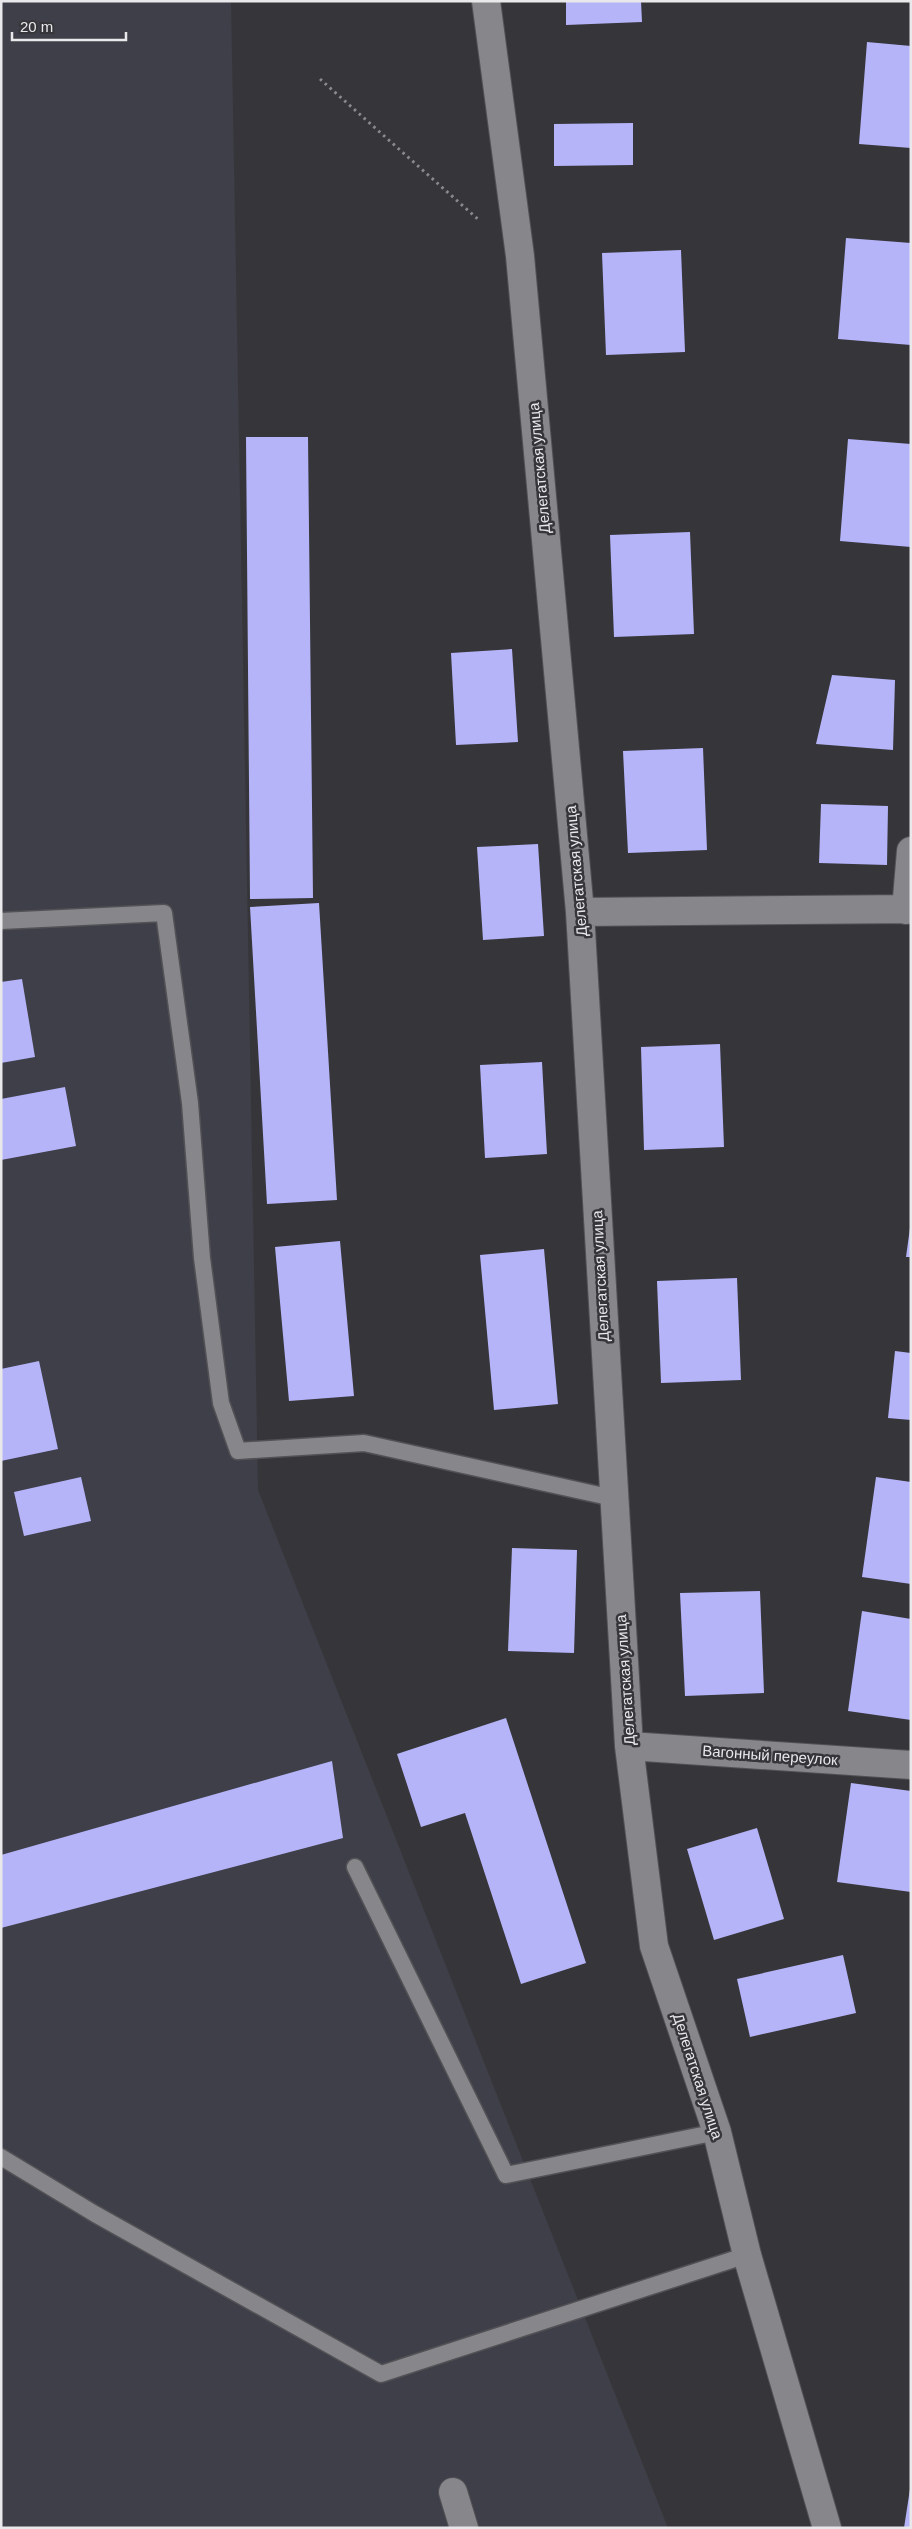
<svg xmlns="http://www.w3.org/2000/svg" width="912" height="2529" font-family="Helvetica,sans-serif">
  <rect width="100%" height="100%" fill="#36363a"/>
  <path fill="#3f3f49" d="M1,1H231L258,1490L668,2528H1Z"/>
  <path fill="#b6b4f9" d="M566,1H641L642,22L566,25Z
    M867,42L911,46V148L859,144Z
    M633,123V165L554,166V124Z
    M846,238L911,243V345L838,339Z
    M681,250L685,352L606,355L602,253Z
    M246,437H308L313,898L250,899Z
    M848,439L911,444V547L840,541Z
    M690,532L694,634L614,637L610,535Z
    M512,649L518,742L456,745L451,653Z
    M832,675L895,680L893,750L816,744Z
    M703,748L707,850L628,853L623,751Z
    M821,804L888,806L887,865L819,863Z
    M538,844L544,936L483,940L477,847Z
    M319,903L337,1200L267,1204L250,907Z
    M22,979L35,1057L1,1063V982Z
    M720,1044L724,1147L644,1150L641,1047Z
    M542,1062L547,1154L485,1158L480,1065Z
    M65,1087L76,1146L1,1160V1099Z
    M910,1228H911V1257H906Z
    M340,1241L354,1396L289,1401L275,1247Z
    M544,1249L558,1404L494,1410L480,1255Z
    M737,1278L741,1380L661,1383L657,1281Z
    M895,1351L911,1353V1420L888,1418Z
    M39,1361L58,1449L1,1461V1369Z
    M81,1477L91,1521L24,1536L14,1492Z
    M876,1477L911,1482V1584L862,1577Z
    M512,1548L577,1550L574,1653L508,1651Z
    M760,1591L764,1693L685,1696L680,1593Z
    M862,1611L911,1619V1720L848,1711Z
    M506,1718L586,1963L521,1984L465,1813L421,1827L397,1754Z
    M332,1761L343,1838L1,1928V1855Z
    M851,1783L911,1791V1892L837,1882Z
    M757,1828L784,1919L714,1940L687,1849Z
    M843,1955L856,2013L750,2037L737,1979Z
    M910,2489L911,2528H904Z"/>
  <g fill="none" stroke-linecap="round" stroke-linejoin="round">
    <defs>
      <path id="lane" d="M1,921L164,913L190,1103L202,1258L221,1403L238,1451L364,1443L613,1498
        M355,1867L506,2175L717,2132
        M1,2157L95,2214L381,2374L747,2255"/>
      <path id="street" d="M486,1L520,256L580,912L629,1746L654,1946L717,2132L747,2255L827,2528
        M906,910L911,851
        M580,912L911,909
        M629,1746L911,1765
        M453,2492L464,2528"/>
    </defs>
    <use href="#lane" stroke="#525256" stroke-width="19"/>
    <use href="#street" stroke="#525256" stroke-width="30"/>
    <path stroke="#8a8a8d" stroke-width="3" stroke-dasharray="2.5 4" stroke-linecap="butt" d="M320,79L480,221"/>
    <use href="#lane" stroke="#86868b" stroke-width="16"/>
    <use href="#street" stroke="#86868b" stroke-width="28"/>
  </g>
  <g text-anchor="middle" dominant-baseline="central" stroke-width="5" stroke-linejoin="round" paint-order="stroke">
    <g font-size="15" fill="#e9e9ec" stroke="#36363a">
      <text transform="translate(539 468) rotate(-95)">Делегатская улица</text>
      <text transform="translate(576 871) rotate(-95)">Делегатская улица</text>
      <text transform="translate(600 1276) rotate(-93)">Делегатская улица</text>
      <text transform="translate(625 1680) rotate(-94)">Делегатская улица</text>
      <text transform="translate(770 1755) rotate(4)">Вагонный переулок</text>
      <text transform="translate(698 2076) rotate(72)">Делегатская улица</text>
    </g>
  </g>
  <rect width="912" height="2529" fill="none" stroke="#e9e9ec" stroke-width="5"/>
  <path d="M12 32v8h114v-8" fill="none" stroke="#e9e9ec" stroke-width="2.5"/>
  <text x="20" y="32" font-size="15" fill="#e9e9ec" stroke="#36363a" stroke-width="4" paint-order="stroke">20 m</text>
</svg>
